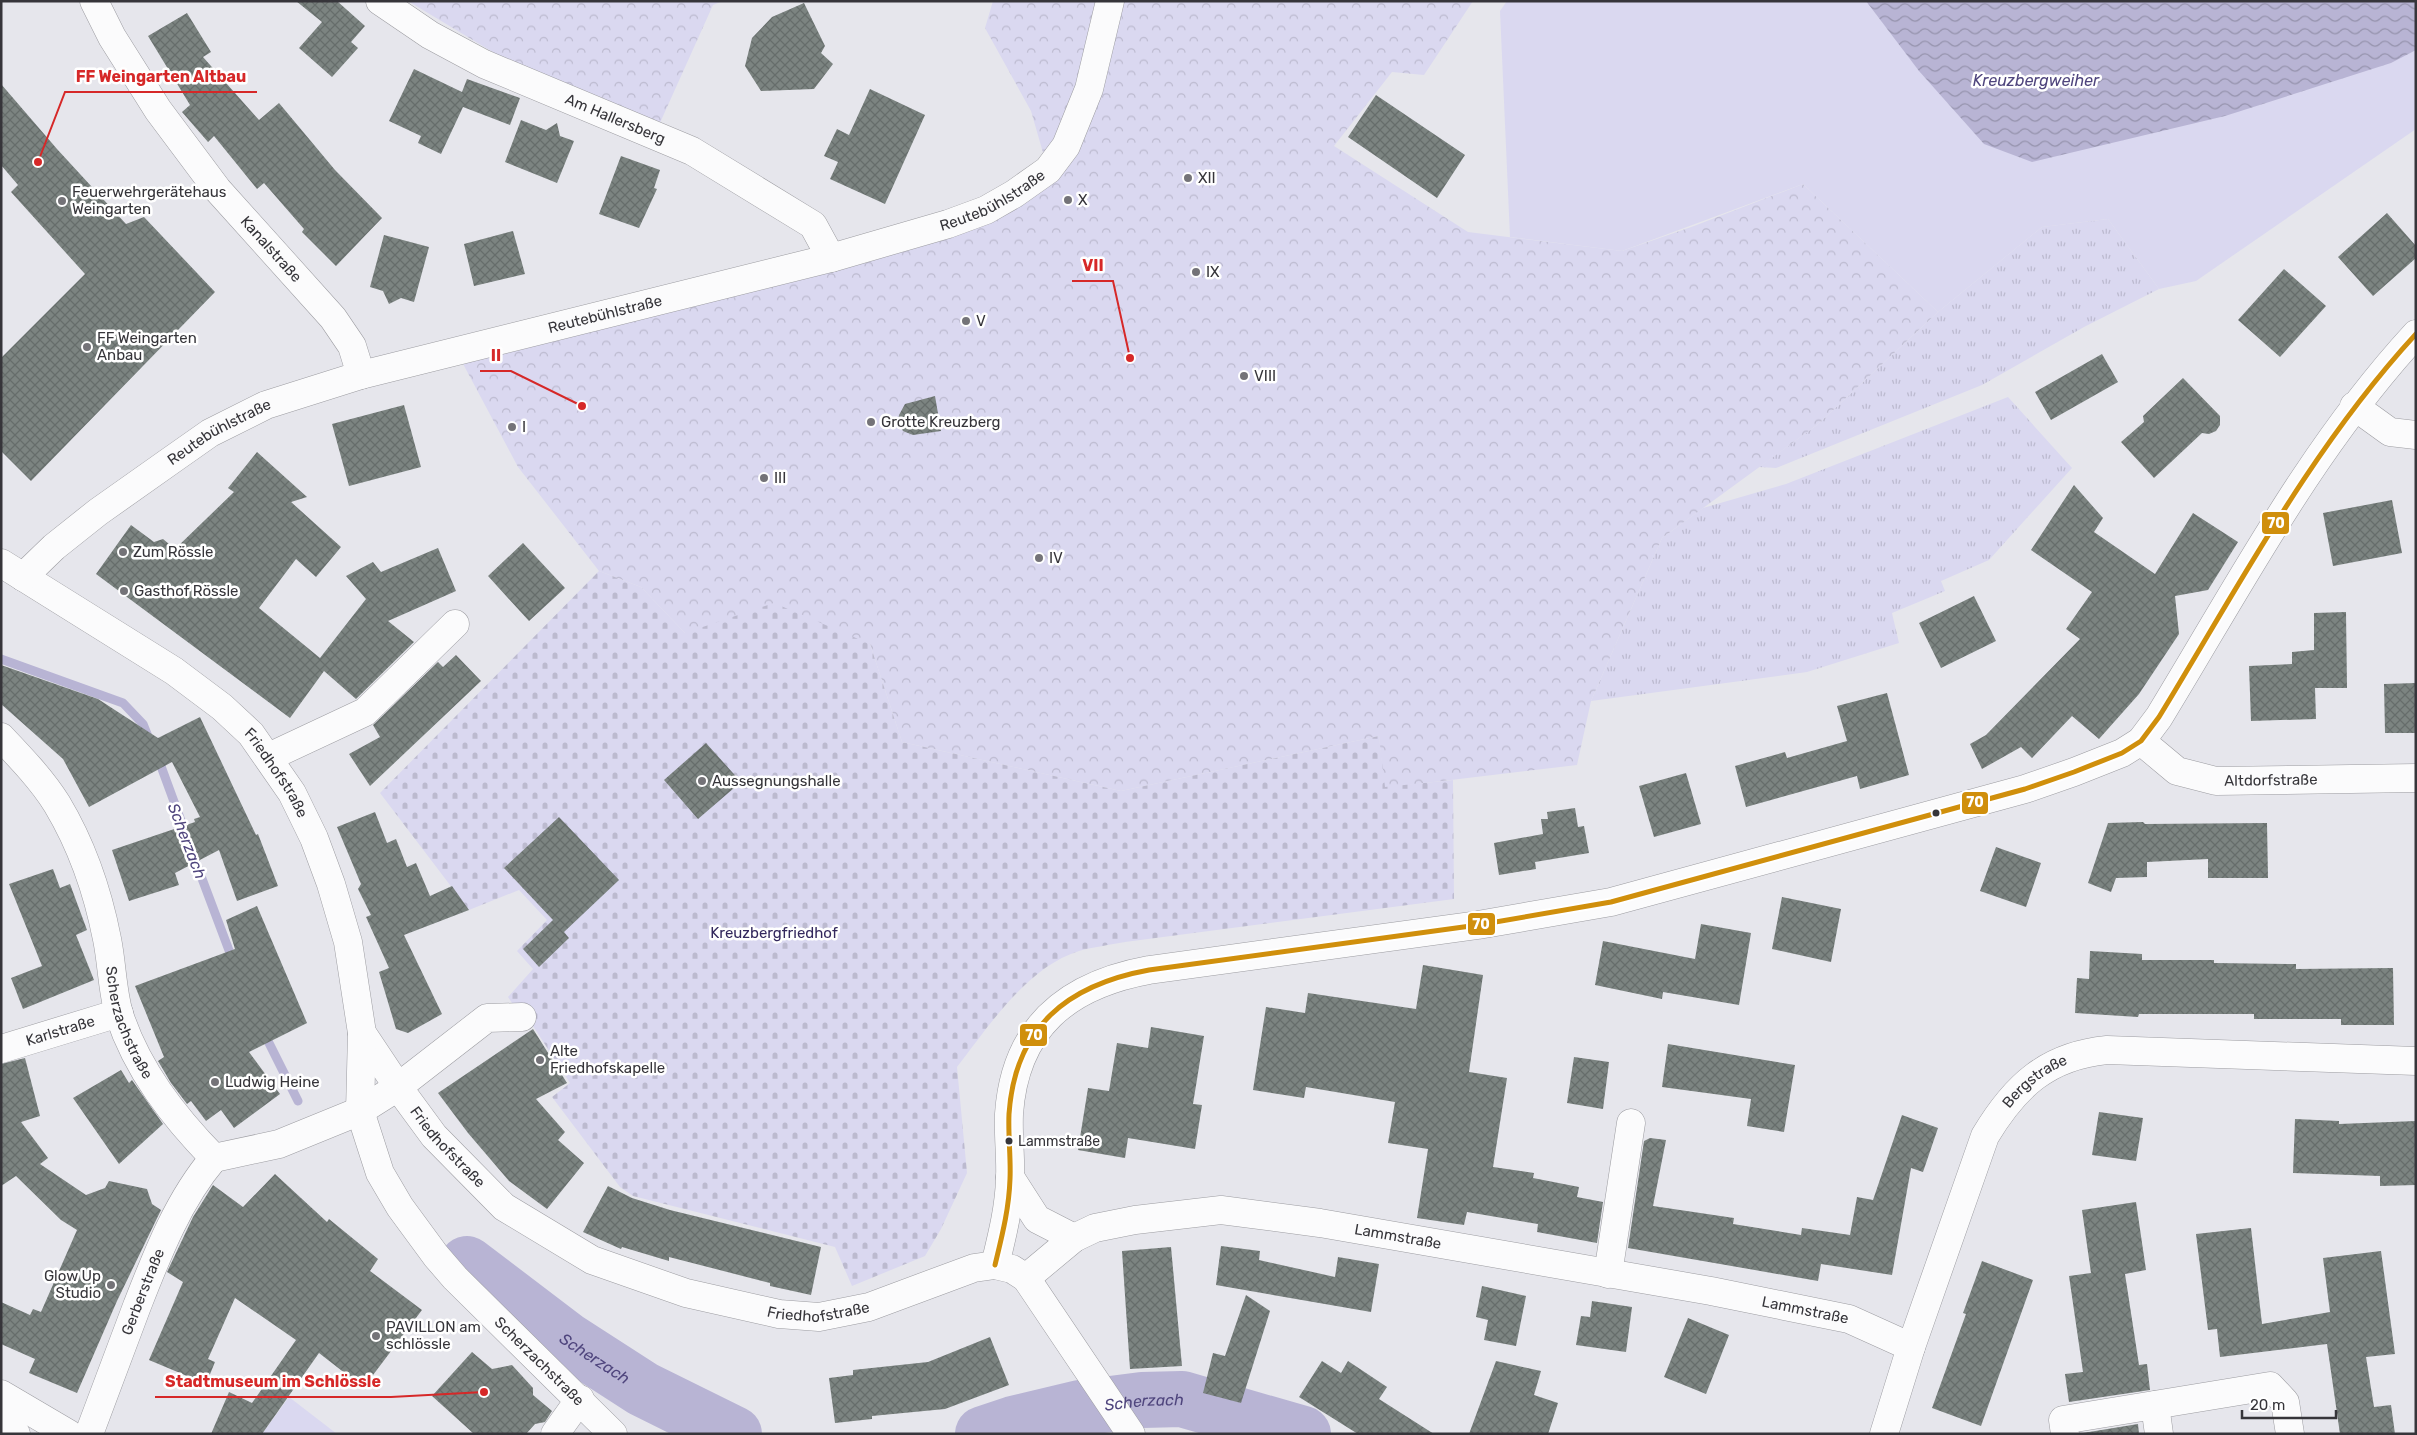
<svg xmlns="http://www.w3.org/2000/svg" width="2417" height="1435" font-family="Rubik,sans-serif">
  <defs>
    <pattern id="grass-tufts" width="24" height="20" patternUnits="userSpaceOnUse" patternTransform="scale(1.25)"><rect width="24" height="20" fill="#dad8f0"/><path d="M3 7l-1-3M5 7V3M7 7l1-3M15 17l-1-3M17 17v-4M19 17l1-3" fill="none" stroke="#bcbacf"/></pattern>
    <pattern id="forest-crowns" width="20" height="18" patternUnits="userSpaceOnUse" patternTransform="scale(1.25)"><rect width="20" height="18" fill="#dad8f0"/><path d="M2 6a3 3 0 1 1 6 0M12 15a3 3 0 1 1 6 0" fill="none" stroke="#bcbacf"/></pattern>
    <pattern id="cemetery-stones" width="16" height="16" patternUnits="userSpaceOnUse" patternTransform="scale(1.25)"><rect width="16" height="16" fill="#dad8f0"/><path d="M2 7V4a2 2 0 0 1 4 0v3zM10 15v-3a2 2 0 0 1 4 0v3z" fill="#bcbacf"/></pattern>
    <pattern id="water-waves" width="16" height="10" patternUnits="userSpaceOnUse" patternTransform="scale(1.25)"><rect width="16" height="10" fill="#b8b4d4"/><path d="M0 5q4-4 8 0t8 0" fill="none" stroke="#9693ad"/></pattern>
    <pattern id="building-cross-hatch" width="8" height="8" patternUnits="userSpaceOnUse" patternTransform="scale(1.25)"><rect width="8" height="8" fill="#7c8481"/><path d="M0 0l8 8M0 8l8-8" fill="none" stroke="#666d6b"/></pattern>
  </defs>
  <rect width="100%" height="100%" fill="#e6e6ec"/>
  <path fill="url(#grass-tufts)" d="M2108,219L2159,289L2084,327L1982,385L1776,468L1759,467L1817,425L1938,312L2042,227Z
    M2008,397L2072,468L1989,560L1941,581L1945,591L1892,613L1899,643L1807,672L1591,701L1662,538L1703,508L1786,484Z"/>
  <path fill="url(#forest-crowns)" d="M408,1H723L713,5L659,125L501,57Z
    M993,1H1473L1424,75L1392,72L1334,146L1468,232L1622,251L1694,226L1803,184L1938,312L1817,425L1662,538L1591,701L1577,765L1384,788L1379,736L1121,791L902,742L870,644L685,633L641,587L599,571L518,467L461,360L831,258L1048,170L1031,111L985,28Z"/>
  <path fill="url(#cemetery-stones)" d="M599,571L641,587L685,633L774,603L870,644L902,742L1121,791L1379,736L1385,787L1453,780L1454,899L1125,942C1110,945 1093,947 1079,951C1027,967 989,1026 957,1067L967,1173L941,1229L925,1256L852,1286L835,1247L633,1196L620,1187L552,1097L570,1083L533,1026L529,1028L508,997L533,969L517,951L547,920L519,890L469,910L380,793Z"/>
  <path fill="#dad8f0" d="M1507,1H2416V129L2196,281L2159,289L2108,219L2042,227L1938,312L1803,184L1622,251L1510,237L1500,11Z
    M289,1397L337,1434H262Z"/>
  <path fill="url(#water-waves)" d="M1866,1H2416V50L2391,63L2225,116L2032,162L1984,144L1919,71Z"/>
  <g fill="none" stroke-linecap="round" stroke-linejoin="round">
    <path stroke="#b8b4d4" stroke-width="9" d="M1,659L123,703L143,724L149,739
      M158,758L187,837
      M192,852L233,961
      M264,1033L298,1101"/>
    <g stroke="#b8b4d4" stroke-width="56">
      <path id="s1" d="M467,1264L567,1340L643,1389L734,1434"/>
      <path id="s2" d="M983,1434L1013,1424L1080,1408L1142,1400L1182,1399L1303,1434"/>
    </g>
  </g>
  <path fill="url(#building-cross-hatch)" d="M296,1H337L365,26L351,42L358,48L332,77L299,48L322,22Z
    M804,3L825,46L821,53L833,64L814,89L761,91L745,66L752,38L772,17Z
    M187,13L211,52L203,57L259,120L279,103L335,170L382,218L336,266L302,232L304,229L264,183L257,189L214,136L208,142L182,112L190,105L148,36Z
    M414,69L462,92L467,79L520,98L510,125L463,107L441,154L418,143L421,136L389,121Z
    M1,84L57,149L126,224L144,217L215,292L31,481L1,451V358L85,274L11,192L18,185L1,165Z
    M870,89L925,115L885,204L830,179L838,162L824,156L837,129L849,135Z
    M1376,95L1465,155L1437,198L1348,137Z
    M521,120L546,130L557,123L560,136L574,141L557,183L505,162Z
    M621,156L660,170L654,188L657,189L639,228L599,214Z
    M2387,213L2416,246V258L2373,296L2338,257Z
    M513,231L525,274L474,286L464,244Z
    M384,235L429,247L414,302L401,298L389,304L383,291L370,287Z
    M2284,269L2326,306L2280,357L2238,320Z
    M2102,354L2118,382L2051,420L2035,392Z
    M2183,378L2220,416V425L2216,431L2209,434L2202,433L2154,478L2121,442L2144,422L2143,416Z
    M935,396L941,431L913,435L903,431L898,423L899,415L905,404Z
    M404,405L421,467L349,486L332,424Z
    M257,452L307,497L291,502L341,547L316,577L296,559L259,608L320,658L366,599L346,576L373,562L381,572L438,548L456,591L388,621L414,642L356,699L324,671L290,718L96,574L131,525L154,542L163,539L175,549L234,492L228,488Z
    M2074,485L2103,518L2094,532L2155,574L2193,513L2238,542L2208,590L2175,596L2179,634L2139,694L2099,739L2072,716L2032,758L2021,747L1982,769L1970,744L1986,735L2080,639L2066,629L2092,592L2031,550Z
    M2392,500L2402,553L2333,566L2323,513Z
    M523,543L565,588L529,621L488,576Z
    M1974,596L1996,641L1941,668L1919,623Z
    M2346,612L2347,688H2315L2316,719L2251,721L2249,666L2292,664V652L2314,650V613Z
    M456,655L481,681L370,786L349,754L380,737L373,725L438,662L443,667Z
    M1,665L98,699L158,738L200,717L256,835L258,834L278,886L237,901L219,850L175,873L179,885L129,901L112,850L195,822L194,819L200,817L172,762L89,807L63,759L1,704Z
    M2416,683V733H2385L2384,684Z
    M1887,693L1909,775L1860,789L1857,776L1746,807L1735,766L1785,752L1787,758L1847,741L1837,706Z
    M706,743L741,782L698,819L664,780Z
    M1686,773L1701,824L1654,837L1639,786Z
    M1575,808L1578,827L1584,826L1589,853L1535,862L1536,869L1499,875L1494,843L1543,834L1541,819H1548L1547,812Z
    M375,812L387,843L396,839L407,867L416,863L430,896L452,886L469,910L404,935L442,1014L408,1033L396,1029L379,972L389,968L366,917L371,915L358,889L361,884L337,827Z
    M559,817L619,880L564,932L569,938L539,967L523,949L553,920L504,868Z
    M2143,822L2145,824L2267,823L2268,878H2208V859L2147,862V877L2116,878L2111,892L2088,883L2108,823Z
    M1996,847L2041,863L2026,907L1980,891Z
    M53,869L60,888L70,884L87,930L76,935L94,980L23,1009L11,978L42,966L9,884Z
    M1782,897L1841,909L1831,962L1772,949Z
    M257,906L307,1023L249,1052L280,1094L234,1128L221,1110L206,1121L191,1101L187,1104L171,1083L158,1061L164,1057L135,986L235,949L226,920Z
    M1701,924L1751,933L1739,1005L1663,992L1662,999L1595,985L1603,941L1695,959Z
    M2090,951L2142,954V960H2214V963L2296,964V969L2393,968L2394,1025H2341V1019H2254V1014H2139L2138,1017L2075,1013L2077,978L2089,979Z
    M1423,965L1483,975L1469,1072L1507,1078L1493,1167L1534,1173L1533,1178L1579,1187L1577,1197L1603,1202L1597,1243L1537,1232L1538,1224L1467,1212L1464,1225L1417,1218L1428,1149L1388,1143L1395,1102L1306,1087L1304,1098L1253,1090L1266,1007L1305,1013L1308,993L1416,1009Z
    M1151,1027L1204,1036L1193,1104L1202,1105L1195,1149L1128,1138L1125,1158L1078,1150L1088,1088L1109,1091L1117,1043L1148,1048Z
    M533,1029L567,1083L536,1099L565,1132L558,1140L584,1163L547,1209L509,1181L468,1133L438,1093Z
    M1668,1044L1795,1065L1784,1132L1747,1126L1751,1099L1662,1087Z
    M1574,1057L1609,1062L1603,1109L1567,1103Z
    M25,1058L40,1116L21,1122L48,1158L40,1164L86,1195L105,1188L109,1181L147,1189L152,1204L161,1210L117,1301L77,1393L29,1373L35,1359L1,1344V1302L30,1315L33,1309L41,1312L77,1230L61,1220L16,1176L1,1186V1064Z
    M121,1070L129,1083L132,1080L163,1124L119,1164L73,1098Z
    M2099,1112L2143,1118L2136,1161L2092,1155Z
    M1902,1115L1938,1128L1923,1172L1911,1168L1892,1275L1821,1264L1818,1281L1628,1248L1644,1141L1650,1138L1666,1140L1653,1206L1734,1218L1733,1224L1801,1235L1802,1228L1850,1235L1857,1197L1873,1200Z
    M2295,1119L2339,1121V1124L2416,1121V1185L2380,1186V1176L2293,1173Z
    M275,1174L327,1222L329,1219L378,1259L370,1271L422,1310L370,1379L355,1381L319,1353L262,1434H211L229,1392L252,1403L296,1340L235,1298L208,1359L215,1362L206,1384L149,1360L183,1282L167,1272L193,1217L213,1185L243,1207Z
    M608,1186L632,1198L670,1210L821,1247L811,1295L770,1286V1283L669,1257V1261L622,1247L621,1249L583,1232Z
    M2136,1202L2146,1270L2125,1274L2139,1365L2147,1364L2150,1390L2069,1402L2065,1374L2083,1372L2069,1276L2091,1273L2082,1210Z
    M2251,1228L2262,1324L2330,1312L2323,1258L2381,1251L2395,1354L2366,1357L2374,1407L2391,1405L2395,1434H2340L2327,1344L2220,1357L2217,1329L2208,1330L2196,1234Z
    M1221,1246L1260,1251L1259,1260L1335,1277L1338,1257L1379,1264L1371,1312L1216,1285Z
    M1171,1247L1182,1366L1130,1369L1122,1251Z
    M1982,1261L2033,1280L1981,1426L1932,1408L1966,1314L1963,1313Z
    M1482,1286L1526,1296L1516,1346L1484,1340L1488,1320L1476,1317Z
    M1246,1295L1270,1311L1241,1403L1203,1393L1213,1353L1225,1356Z
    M1592,1301L1632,1307L1626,1352L1576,1345L1581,1316L1590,1317Z
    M1688,1318L1729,1335L1706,1394L1664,1377Z
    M990,1337L1009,1385L945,1409L872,1416V1419L835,1423L829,1378L853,1375V1370L928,1362Z
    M472,1352L492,1369L512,1365L533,1388V1395L552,1411L545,1422L535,1424L526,1434H474L432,1396Z
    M1322,1361L1341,1373L1348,1361L1387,1387L1379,1399L1434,1434H1358L1299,1397Z
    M1496,1361L1541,1371L1534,1395L1558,1403L1548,1434H1469Z
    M2138,1424L2139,1434H2083V1433Z"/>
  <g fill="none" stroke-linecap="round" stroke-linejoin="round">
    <defs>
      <g id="minor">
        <path id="s3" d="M94,1L112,37L158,110L217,189L333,318L352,346L361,375"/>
        <path id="s4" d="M380,1L430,35L484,64L692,151L813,225L831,258"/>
        <path d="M2354,406L2390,432L2416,435"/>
        <path id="s5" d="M1,563L174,671L222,707L251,734L292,793L314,838L331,884L348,942L362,1033L398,1087L434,1136L504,1207L592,1260L686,1293L779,1314L819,1317L869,1307L974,1268L995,1265L1012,1269L1026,1278L1131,1434"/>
        <path id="s6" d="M23,577L54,547L98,512L173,459L210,433L266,405L361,375L831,258L948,224L986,210L1014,194L1048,170L1066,146L1089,89L1110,1"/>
        <path id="s7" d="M1,737C21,758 42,780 57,804C81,844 98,893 107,939C112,963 112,990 119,1014C137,1070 174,1117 214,1158L279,1144L360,1111L398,1087L487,1018L522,1017"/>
        <path id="s8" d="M2141,741L2177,771L2216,781L2416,778"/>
        <path d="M269,757L365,712L455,624"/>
        <path id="s9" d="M362,1033L360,1111L380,1173L400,1207L436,1256L455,1278L613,1434"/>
        <path id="s10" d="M1,1049L119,1013"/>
        <path d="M1010,1177L1037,1219L1074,1238"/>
        <path d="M995,1265C1002,1236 1009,1209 1010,1179C1011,1158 1008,1136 1009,1114C1015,1027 1067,985 1149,970L1478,925L1611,902L2025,789L2074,772L2122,753L2141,741L2159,717C2239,586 2311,448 2416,334"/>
        <path d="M1608,1274L1631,1123"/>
        <path id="s11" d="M1026,1278L1074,1238L1095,1228L1135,1220L1221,1210L1320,1223L1711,1291L1849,1319L1911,1347"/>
        <path d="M1,1394L69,1434"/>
        <path d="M2155,1405L2159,1434"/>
        <path d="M1,1424L16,1434"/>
        <path id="s12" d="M89,1434C105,1391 121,1348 137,1306C157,1255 178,1200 214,1158"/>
        <path d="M555,1434L580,1399"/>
        <path id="s13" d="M1884,1434L1911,1347L1985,1136C2015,1086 2047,1056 2107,1050L2416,1061"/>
        <path d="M2065,1434L2063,1420L2270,1386L2285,1402L2290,1434"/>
      </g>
    </defs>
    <use href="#minor" stroke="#9c9ca1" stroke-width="29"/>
    <use href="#minor" stroke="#fbfbfc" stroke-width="28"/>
    <defs>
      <path id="bus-1" d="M995,1265C1002,1236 1009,1209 1010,1179C1011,1158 1008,1136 1009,1114C1015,1027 1067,985 1149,970L1478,925L1611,902L2025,789L2074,772L2122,753L2141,741L2159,717C2239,586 2311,448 2416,334"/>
    </defs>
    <use href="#bus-1" stroke="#fff" stroke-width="9"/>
    <use href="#bus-1" stroke="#d08f0c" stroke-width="5"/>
  </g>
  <g fill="#747378" stroke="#fff" stroke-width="2">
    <circle cx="1188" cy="178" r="5"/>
    <circle cx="1068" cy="200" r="5"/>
    <circle cx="62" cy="201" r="5"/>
    <circle cx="1196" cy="272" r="5"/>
    <circle cx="966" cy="321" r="5"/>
    <circle cx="87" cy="347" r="5"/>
    <circle cx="1244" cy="376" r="5"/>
    <circle cx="871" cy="422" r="5"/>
    <circle cx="512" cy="427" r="5"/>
    <circle cx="764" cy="478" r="5"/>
    <circle cx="123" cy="552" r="5"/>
    <circle cx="1039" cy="558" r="5"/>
    <circle cx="124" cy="591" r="5"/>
    <circle cx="702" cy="781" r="5"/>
    <circle cx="540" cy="1060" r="5"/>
    <circle cx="215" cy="1082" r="5"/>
    <circle cx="111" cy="1285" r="5"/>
    <circle cx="376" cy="1336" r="5"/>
  </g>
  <g fill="#36353a" stroke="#fff" stroke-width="2">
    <circle cx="1936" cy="813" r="4.5"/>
    <circle cx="1009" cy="1141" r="4.5"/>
  </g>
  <g text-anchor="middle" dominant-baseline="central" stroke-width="5" stroke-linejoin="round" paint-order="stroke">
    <g font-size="14" fill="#36353a" stroke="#fff" text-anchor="start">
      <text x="1018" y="1141">Lammstraße</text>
    </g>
    <g font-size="15" fill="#36353a" stroke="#fff">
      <text stroke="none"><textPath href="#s4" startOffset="264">Am Hallersberg</textPath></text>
      <text stroke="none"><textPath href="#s6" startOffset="1055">Reutebühlstraße</textPath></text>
      <text stroke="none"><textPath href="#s3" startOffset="306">Kanalstraße</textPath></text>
      <text stroke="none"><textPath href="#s6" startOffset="650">Reutebühlstraße</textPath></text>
      <text stroke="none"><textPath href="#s6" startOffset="245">Reutebühlstraße</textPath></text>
      <text stroke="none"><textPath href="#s5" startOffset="350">Friedhofstraße</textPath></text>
      <text stroke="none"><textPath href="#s8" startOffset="142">Altdorfstraße</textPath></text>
      <text stroke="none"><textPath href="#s7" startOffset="319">Scherzachstraße</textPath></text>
      <text stroke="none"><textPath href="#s10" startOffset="62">Karlstraße</textPath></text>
      <text stroke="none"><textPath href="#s13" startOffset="390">Bergstraße</textPath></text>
      <text stroke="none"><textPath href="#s5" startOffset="770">Friedhofstraße</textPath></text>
      <text stroke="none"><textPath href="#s11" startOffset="392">Lammstraße</textPath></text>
      <text stroke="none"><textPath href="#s12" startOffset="152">Gerberstraße</textPath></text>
      <text stroke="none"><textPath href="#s5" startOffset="1190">Friedhofstraße</textPath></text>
      <text stroke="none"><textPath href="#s11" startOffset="806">Lammstraße</textPath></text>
      <text stroke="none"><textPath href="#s9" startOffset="391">Scherzachstraße</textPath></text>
    </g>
    <g font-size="15" fill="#36353a" stroke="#fff" text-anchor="start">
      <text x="1198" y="178">XII</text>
      <text x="72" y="192">Feuerwehrgerätehaus<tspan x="72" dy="17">Weingarten</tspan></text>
      <text x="1078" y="200">X</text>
      <text x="1206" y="272">IX</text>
      <text x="976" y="321">V</text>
      <text x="97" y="338">FF Weingarten<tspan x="97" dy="17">Anbau</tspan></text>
      <text x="1254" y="376">VIII</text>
      <text x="881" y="422">Grotte Kreuzberg</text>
      <text x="522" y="427">I</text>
      <text x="774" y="478">III</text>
      <text x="133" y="552">Zum Rössle</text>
      <text x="1049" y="558">IV</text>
      <text x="134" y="591">Gasthof Rössle</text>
      <text x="712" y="781">Aussegnungshalle</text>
      <text x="550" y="1051">Alte<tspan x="550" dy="17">Friedhofskapelle</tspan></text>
      <text x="225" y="1082">Ludwig Heine</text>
      <text x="101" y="1276" text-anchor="end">Glow Up<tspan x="101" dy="17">Studio</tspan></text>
      <text x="386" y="1327">PAVILLON am<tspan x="386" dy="17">schlössle</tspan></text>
    </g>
    <g font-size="15" fill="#33285d" stroke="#fff">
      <text x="774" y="933">Kreuzbergfriedhof</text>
    </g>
    <g font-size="16" font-style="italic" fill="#4f457d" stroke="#fff">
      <text x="2036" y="80">Kreuzbergweiher</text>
      <text transform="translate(187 841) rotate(69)">Scherzach</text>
      <text stroke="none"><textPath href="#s1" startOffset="159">Scherzach</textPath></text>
      <text stroke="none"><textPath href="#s2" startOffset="165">Scherzach</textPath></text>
    </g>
  </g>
  <path fill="none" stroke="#d62828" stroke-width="2" d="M38 162L65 92H257M1130 358L1113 281H1072M582 406L511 371H480M484 1392L391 1397H155"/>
  <g fill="#d62828" stroke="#fff" stroke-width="2">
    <circle cx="38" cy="162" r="5"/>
    <circle cx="1130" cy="358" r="5"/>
    <circle cx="582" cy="406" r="5"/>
    <circle cx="484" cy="1392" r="5"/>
  </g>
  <g font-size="16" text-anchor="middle" font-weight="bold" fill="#d62828" stroke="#fff" stroke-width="5" stroke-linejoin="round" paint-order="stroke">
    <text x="161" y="82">FF Weingarten Altbau</text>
    <text x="1093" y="271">VII</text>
    <text x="496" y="361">II</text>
    <text x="273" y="1387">Stadtmuseum im Schlössle</text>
  </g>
  <g stroke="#fff" stroke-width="2">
    <rect x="2261" y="511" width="29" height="24" rx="5" fill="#d08f0c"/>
    <rect x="1961" y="791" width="28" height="24" rx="5" fill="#d08f0c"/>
    <rect x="1467" y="912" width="29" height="24" rx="5" fill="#d08f0c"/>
    <rect x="1019" y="1023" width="29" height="24" rx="5" fill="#d08f0c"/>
  </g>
  <g font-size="14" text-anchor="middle" font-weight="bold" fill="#fff">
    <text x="2276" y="528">70</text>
    <text x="1975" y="807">70</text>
    <text x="1481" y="929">70</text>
    <text x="1034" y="1040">70</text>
  </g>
  <rect width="2417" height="1435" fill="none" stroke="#36353a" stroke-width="5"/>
  <path d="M2242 1410v8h94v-8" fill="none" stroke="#36353a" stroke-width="2.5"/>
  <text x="2250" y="1410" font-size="15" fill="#36353a" stroke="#ffffff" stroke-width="4" paint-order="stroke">20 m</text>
</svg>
